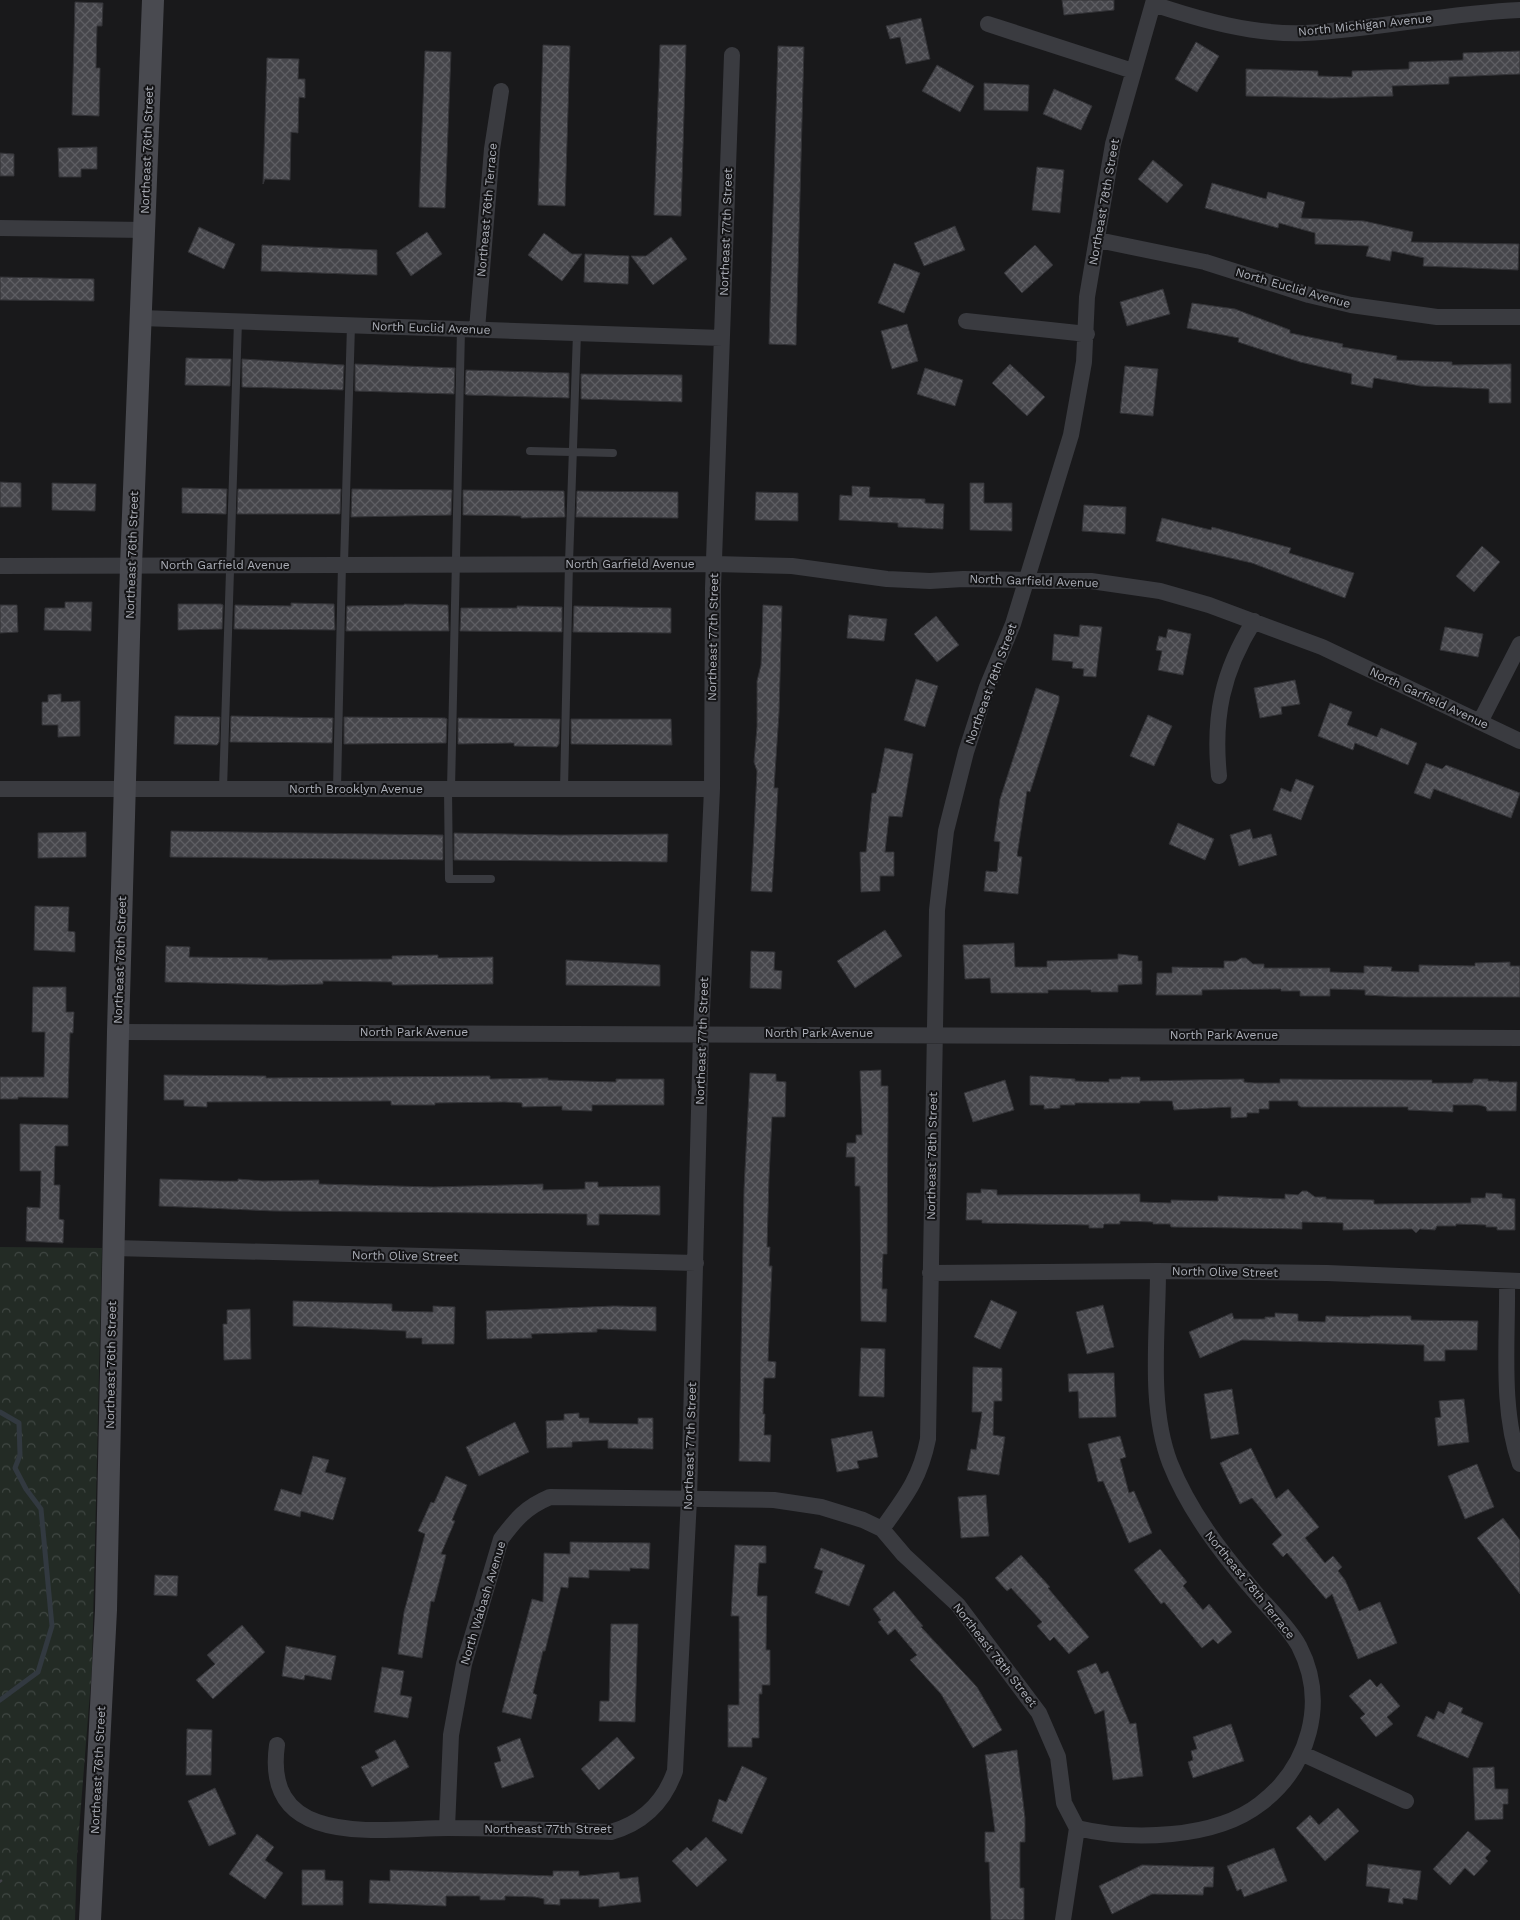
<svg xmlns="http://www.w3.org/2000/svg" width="1520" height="1920" font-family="'Work Sans',sans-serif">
  <defs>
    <pattern id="forest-crowns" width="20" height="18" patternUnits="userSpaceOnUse" patternTransform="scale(1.25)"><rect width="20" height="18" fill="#232b25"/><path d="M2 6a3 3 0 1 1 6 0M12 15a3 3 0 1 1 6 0" fill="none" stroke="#404743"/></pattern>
    <pattern id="building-cross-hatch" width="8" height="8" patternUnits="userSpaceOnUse" patternTransform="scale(1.25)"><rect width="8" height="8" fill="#46464b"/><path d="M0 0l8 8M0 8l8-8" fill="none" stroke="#5e5e63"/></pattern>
  </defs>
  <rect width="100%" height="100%" fill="#19191b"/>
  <path fill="url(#forest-crowns)" d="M0,1247L102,1248L92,1667L77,1856L75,1920H0Z"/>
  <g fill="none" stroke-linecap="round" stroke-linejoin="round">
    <path stroke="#323940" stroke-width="5" d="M0,1412L19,1423L20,1455L15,1468L26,1489L41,1509L52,1626L38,1672L0,1700"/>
  </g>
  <path fill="url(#building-cross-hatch)" stroke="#333337" d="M1062,0H1114V10L1064,15Z
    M75,2L103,3L102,26H97L96,68H100L99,116L72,115Z
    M921,18L930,59L906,64L900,37L890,39L886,26Z
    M1196,42L1219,56L1197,92L1175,79Z
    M543,45L570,46L565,206L538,205Z
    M660,45H686L681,216L654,215Z
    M778,46L804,47L796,345L769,344Z
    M425,51L451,52L445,208L419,207Z
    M1520,51V74L1449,77V84L1392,86L1393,96L1331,98L1246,96V69L1318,71V76L1352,77V71L1409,69V62L1463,60V53Z
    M267,58L299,59L298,79H305V98L299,97L298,133L291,132L290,180L265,179L263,184Z
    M937,65L974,86L960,112L922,91Z
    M984,83L1029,85L1028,111L984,110Z
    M1054,89L1092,106L1081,130L1043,114Z
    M97,147V169H81V177H59L58,148Z
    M0,153L14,154V176H0Z
    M1153,160L1183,185L1167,203L1138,179Z
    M1037,167L1064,170L1060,213L1032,210Z
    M1212,183L1266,199L1268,192L1305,202L1301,218L1364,221L1413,232L1411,242L1519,244L1518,270L1423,266L1424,258L1392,251L1390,261L1366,256L1369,246L1315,244V233L1279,223L1278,228L1205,208Z
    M955,226L965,250L924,266L914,243Z
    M199,227L235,244L224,269L188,252Z
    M427,232L442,254L411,276L396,253Z
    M544,233L572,254H582L562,281L528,255Z
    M671,237L687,259L653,285L631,256H646Z
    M262,245L377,250V275L261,271Z
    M1035,245L1053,265L1022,293L1004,273Z
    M585,254L629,256L628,284L584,282Z
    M894,263L920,273L904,313L878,303Z
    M0,277L94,279V301L0,300Z
    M1163,289L1170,314L1127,326L1120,302Z
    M1192,303L1235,309L1290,330V333L1343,344L1342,347L1397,356L1396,360L1452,362V365L1511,364V403H1489V389L1421,386L1374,378L1372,388L1351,384L1352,374L1300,362L1238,342L1239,338L1187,328Z
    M907,324L918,361L892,369L881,331Z
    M186,358L231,359L230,386L185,385Z
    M242,359L344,365L343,390L242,387Z
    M355,364L455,368L454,394L355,391Z
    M1010,364L1045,397L1027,416L992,383Z
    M1125,366L1158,369L1153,416L1120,413Z
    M925,368L963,380L955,406L917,394Z
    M466,370L569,373V398L467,395L465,394Z
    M581,374L682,375V402L581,399Z
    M0,482L21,483V507H0Z
    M52,483L96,484L95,511L52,510Z
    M970,483H984V503H1012V531L970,530Z
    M852,486L870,487L869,497L925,499V503L944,504L943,529L898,527V523L839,520L840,495L852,496Z
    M182,488L227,489L226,514L182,513Z
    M238,489H341L340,514H237Z
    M352,489L452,490L451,515L351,517Z
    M463,490L564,491L565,517L521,518V516L463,515Z
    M577,491L678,492V518L576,517Z
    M756,492L798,493V521L755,520Z
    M1084,505L1126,507L1125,534L1082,531Z
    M1162,518L1211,530L1212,527L1291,548L1289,553L1354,573L1345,598L1252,563L1156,541Z
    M1482,546L1500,562L1474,592L1456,576Z
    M65,602H92L91,631L44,630L45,608H65Z
    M291,603L334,604L335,630L234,629L235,605L291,606Z
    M178,604H221L223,605L222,629L178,630Z
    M404,604L448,605L449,631H346L347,606L404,605Z
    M0,605H17L18,632L0,633Z
    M763,605L782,606L779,713L774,788H778L772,892L751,891L757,771L754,762L757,727V681L761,665Z
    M517,606L562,607V632L460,631L461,608H517Z
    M574,606L671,608V633L573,632Z
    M849,615L887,619L884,641L847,638Z
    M936,616L959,645L937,662L914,634Z
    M1080,625L1102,627L1096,677L1083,676L1084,669L1072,668L1073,662L1052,660L1054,634L1079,637Z
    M1445,627L1483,634L1478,657L1440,650Z
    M1168,629L1191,634L1183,675L1158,670L1162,651L1156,650L1159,636L1166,638Z
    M916,679L938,686L925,727L904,720Z
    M1295,680L1300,704L1281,707L1282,714L1260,718L1254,688Z
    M1036,688L1059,696V701L1030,792L1027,791L1017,856L1022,857L1018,894L984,891L986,871L997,872L1000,842L994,841L1000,799Z
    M61,694V702L80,701V736L58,737V725H42V702H48V695Z
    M1330,703L1352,712L1347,725L1377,737L1381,728L1417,743L1408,765L1355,743L1353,750L1318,736Z
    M1148,715L1172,726L1154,766L1130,756Z
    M175,716L220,717L219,742L217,745L174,744Z
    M231,716L333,718L332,743L230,742Z
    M344,717L445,718L447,719L446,743L344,744Z
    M458,718L560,719L559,744L557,747L514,746V743L458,744Z
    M571,719H671L672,745L571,744Z
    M885,748L913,754L902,817L889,816L885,852H894V876H880V891L861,892L860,852H866L872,793H876Z
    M1426,763L1442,769L1446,765L1520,793L1511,818L1434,789L1430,799L1414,793Z
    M1296,779L1314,786L1301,820L1273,810L1281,788L1291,792Z
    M1178,823L1214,839L1205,860L1169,844Z
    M1250,829L1253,839L1271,834L1277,855L1239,866L1230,835Z
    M171,831L443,835V860L170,857Z
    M86,832V857L38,858V833Z
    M454,833L561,835L668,834L667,862L454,860Z
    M35,906L69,907L68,931L75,932V952L34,950Z
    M885,930L902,956L855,988L837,961Z
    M1014,943L1015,967H1047V961L1118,959V954L1138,956V961H1142V984L1118,985V992H1091V990H1048V993H991L990,978L965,979L963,945Z
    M166,946L190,947L189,957L268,958L267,960L392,959V956L438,955V958L493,957V984L392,985V982L323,981V984L281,985L165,982Z
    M751,951L775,952L774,970L782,971L781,989L750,988Z
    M1241,958H1246L1253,964H1264V968H1330V972L1364,973V966L1392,967L1391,971L1419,972V965L1475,966V963L1510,962V966H1520V997H1403L1365,995V990L1330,989V996H1300V991H1281V989L1202,990V995H1156L1157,973H1172V967L1224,968V961H1236Z
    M566,960L660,965V986L566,985Z
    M33,987H66V1012H74L73,1033H70L68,1098L18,1097V1099H0V1077H44L45,1032H32Z
    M881,1070V1086H888V1118L887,1254H883L882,1289H887L886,1322L861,1321L860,1186H855V1157H846L847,1143H856V1135H862L860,1071Z
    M750,1073L776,1074V1081L786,1082L785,1117H772L769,1177L767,1247H770L769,1266H772L768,1361L776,1362L775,1378H764L763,1414H765L764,1435H771L770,1462L739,1461L744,1189Z
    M164,1075L266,1076V1078L490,1076V1079L548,1078V1080L616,1082V1079H664V1105H592V1111L562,1110V1106L522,1107V1103L504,1102L435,1103V1105H391V1101L207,1102V1107L184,1106V1100H164Z
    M1030,1076L1075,1079V1081L1109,1082V1079H1121V1077H1140V1081L1244,1079V1082L1254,1083H1280V1079L1408,1080H1432V1083H1472L1474,1079H1488V1081H1499V1082H1517L1516,1111H1487L1486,1107L1479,1105H1453V1112L1408,1110V1107H1301L1298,1105V1101H1269V1109H1259V1113H1247V1117L1231,1118V1107L1174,1110L1172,1101H1140V1103H1075V1105H1060V1108L1044,1109V1105H1030Z
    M1005,1080L1014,1110L973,1122L964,1093Z
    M20,1124L68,1125V1146H55L54,1185H60L59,1219L64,1220L63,1243L26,1241L27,1207L40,1208L41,1171H20Z
    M160,1179L220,1181H238V1179L262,1181L319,1180V1184L433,1187L543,1184V1190L585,1189V1182H598V1187L660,1186V1215L599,1214V1225H587V1214L274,1211L159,1206Z
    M981,1189L997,1190V1195L1140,1194V1202L1171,1203V1200L1218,1201V1196L1285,1199V1194L1298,1195L1302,1191H1307L1315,1197H1326V1199L1374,1200V1204L1471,1203V1198H1485L1486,1193L1502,1194V1198L1515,1199V1230H1497V1227H1486V1225L1456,1224V1226H1437L1435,1230L1420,1229L1416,1233L1412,1229L1343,1230V1223L1302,1222V1229L1171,1227L1170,1224H1153V1222L1120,1221V1224H1104L1103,1228H1089V1225L982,1223V1220H966L967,1193H981Z
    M991,1300L1017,1312L1000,1349L974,1337Z
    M293,1301L392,1304V1311L433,1312V1306L455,1307L454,1344H422V1338H406V1331L293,1326Z
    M1103,1305L1114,1347L1087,1354L1076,1312Z
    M614,1306L656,1307V1331L597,1329V1332L531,1334L532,1338L487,1339L486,1311Z
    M250,1309L251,1359L224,1360L223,1324H227V1310Z
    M1232,1313L1234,1319H1265V1317H1275V1313L1298,1314V1321L1325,1322L1326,1316L1370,1317V1316H1411V1320L1478,1321L1477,1350H1445V1361H1424V1345L1242,1340L1200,1358L1189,1332Z
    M861,1348L885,1349L884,1397L859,1396Z
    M973,1367L1002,1368V1401H994L993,1435L1005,1437L999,1475L967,1470L971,1449L976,1450L982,1412H972Z
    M1100,1373H1114L1116,1417L1079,1418L1078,1391L1069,1392L1068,1374Z
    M1232,1389L1239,1434L1211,1439L1204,1394Z
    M1464,1399L1469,1442L1438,1446L1435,1418L1441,1417L1439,1401Z
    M579,1413V1418H589V1423L638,1424V1418H653V1449L608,1448V1440L572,1442V1447L547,1448L546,1421L564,1420V1414Z
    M515,1422L529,1452L479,1476L466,1447Z
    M872,1431L878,1457L857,1461L859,1468L837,1472L831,1439Z
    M1120,1436L1126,1457L1120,1459L1129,1493L1134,1491L1152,1533L1129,1543L1103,1481L1098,1482L1088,1444Z
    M1251,1448L1276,1499L1288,1489L1319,1527L1305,1538L1325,1563L1333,1556L1342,1567L1338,1571L1345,1580L1359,1611L1380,1602L1397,1643L1358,1659L1332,1594L1326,1599L1287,1553L1283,1557L1272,1544L1282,1535L1252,1498L1240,1504L1220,1463Z
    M313,1456L329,1460L325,1472L346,1478L333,1520L301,1511L300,1517L274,1510L281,1489L301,1495Z
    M1477,1464L1494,1507L1465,1519L1448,1476Z
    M446,1476L467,1485L452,1520L455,1521L441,1554L446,1555L434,1602L431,1601L422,1658L398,1654L404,1612L425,1534L418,1531L431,1502L434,1503Z
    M986,1495L989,1536L961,1538L958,1497Z
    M1503,1518L1520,1540V1594L1477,1538Z
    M570,1542L650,1543L649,1569L630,1568V1571L589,1570V1578L569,1577L568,1588L561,1587L545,1651H543L533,1693L537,1695L531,1719L502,1712L532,1599L543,1602L544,1553L570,1554Z
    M735,1545L766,1546V1563H759L757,1596H767L766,1650H770V1685H762V1694H759V1738H752V1747H728V1705H739V1616H731Z
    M821,1548L865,1565L849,1606L815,1593L823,1571L814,1568Z
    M1160,1549L1187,1582L1183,1586L1203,1610L1209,1604L1232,1632L1218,1644L1213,1639L1202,1648L1164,1602L1161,1604L1134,1570Z
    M1021,1555L1050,1587L1048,1588L1089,1637L1069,1654L1054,1637L1050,1641L1037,1626L1042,1622L1011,1588L1007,1591L995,1578Z
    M155,1575L178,1576L177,1596L154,1595Z
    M894,1591L923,1626L921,1627L977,1687L1002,1730L973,1748L941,1694L910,1660L917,1655L895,1629L888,1635L878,1622L881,1620L873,1609Z
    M611,1624H638L635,1722L599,1721L600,1701H609Z
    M242,1625L265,1652L213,1699L196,1680L215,1664L207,1655Z
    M286,1646L336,1656L331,1680L305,1675L304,1680L282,1676Z
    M1096,1663L1101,1674L1108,1671L1130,1724L1136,1723L1143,1776L1113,1780L1104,1710L1095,1714L1077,1671Z
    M382,1667L404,1671L400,1695L412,1697L408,1718L374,1712Z
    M1370,1679L1377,1687L1381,1683L1400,1706L1387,1717L1393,1724L1376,1737L1360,1718L1365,1714L1349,1696Z
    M1449,1702L1463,1708L1461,1713L1483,1723L1468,1758L1417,1736L1426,1716L1434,1720L1438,1711L1444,1714Z
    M1231,1724L1244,1761L1193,1778L1188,1762L1193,1760L1191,1751L1197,1749L1193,1737Z
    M187,1729L212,1730L211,1775H186Z
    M617,1737L635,1758L599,1790L581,1769Z
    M520,1738L534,1777L502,1788L494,1763L501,1761L497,1747Z
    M395,1740L409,1767L372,1787L361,1767L379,1758L375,1751Z
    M1017,1750L1025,1818V1842H1020V1888H1024V1920H991L989,1862H985V1832H995L985,1755Z
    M742,1766L767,1778L742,1834L712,1821L719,1799L726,1802Z
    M1494,1767L1495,1789H1508V1804H1503V1819L1475,1820L1473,1768Z
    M215,1788L236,1834L209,1846L188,1801Z
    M1338,1808L1359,1831L1325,1861L1296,1828L1310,1815L1319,1825Z
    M1468,1831L1491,1851L1485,1858L1488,1861L1474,1876L1465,1868L1450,1885L1433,1869Z
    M257,1834L274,1847L265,1860L283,1873L265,1899L229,1874Z
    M706,1837L727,1860L697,1887L672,1861L687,1847L691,1851Z
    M1274,1848L1287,1881L1244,1897L1241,1889L1237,1891L1227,1866Z
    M1368,1864L1421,1871L1417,1900L1403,1898V1904L1388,1902L1390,1889L1366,1886Z
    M1142,1865L1214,1867L1213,1887H1204L1203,1895L1152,1894L1112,1914L1099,1886Z
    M302,1870H325V1880L343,1881V1905H302Z
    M390,1870L553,1876V1871H579V1876L619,1872L620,1879L638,1877L641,1902L599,1907V1899H560V1905L544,1904V1899L535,1897L505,1896V1900H480V1896H446V1906L369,1903L370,1880L390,1881Z"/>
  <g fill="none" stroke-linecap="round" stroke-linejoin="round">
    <path stroke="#404247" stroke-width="3" stroke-dasharray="2.5 4" stroke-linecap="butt" d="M0,1880L3,1884"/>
    <path stroke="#3a3b40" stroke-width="8" d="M530,451L613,453
      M344,564L351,325
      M223,789L238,321
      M337,789L342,564
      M448,789L449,879H491
      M451,789L461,329
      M564,789L569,563L577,333"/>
    <path stroke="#3a3b40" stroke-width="16" d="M1153,4C1201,20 1253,35 1305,33C1377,29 1448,13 1520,10
      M988,24L1133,71
      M0,228L145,230
      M1098,240L1205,262L1309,295L1351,305L1437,317H1520
      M141,318L722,338
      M966,321L1087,334
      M477,329L492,149L501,91
      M0,566L714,564L792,566L887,579L930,581L963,579L1091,581L1160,591L1209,605L1322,647L1520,741
      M1480,722L1520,644
      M1219,776C1213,717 1222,672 1254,621
      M0,789H712
      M118,1032L1520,1038
      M114,1248L696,1263
      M930,1273L1158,1271L1327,1273L1520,1281
      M1507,1281C1508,1340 1500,1408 1520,1464
      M882,1529C905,1497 920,1479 928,1439L937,910L946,831L966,752L987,687L1013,624L1071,435L1084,362L1087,297L1113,144L1154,0
      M277,1745C262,1851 383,1828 448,1828C502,1828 557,1830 611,1832C643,1823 664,1802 675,1771L689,1499L701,1033L712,789L713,588L732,55
      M1303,1754L1406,1801
      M447,1828L451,1735L464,1664L501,1539C516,1519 526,1507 550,1497L774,1500L821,1507L863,1520L882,1529L904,1555L958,1605L1039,1713L1058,1757L1064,1803L1077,1828L1063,1920
      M1077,1828C1131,1841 1215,1839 1260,1804C1309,1767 1328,1702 1299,1646C1288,1626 1269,1609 1254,1591C1221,1552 1189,1511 1170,1463C1148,1405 1158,1332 1158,1271"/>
    <path stroke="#494a50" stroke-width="22" d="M90,1920L106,1610L118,1032L131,566L153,0"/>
  </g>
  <g text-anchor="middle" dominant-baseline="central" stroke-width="4" stroke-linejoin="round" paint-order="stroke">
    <g font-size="12" fill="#adb0b9" stroke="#141416">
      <text transform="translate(1365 25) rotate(-6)">North Michigan Avenue</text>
      <text transform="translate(147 150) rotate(-88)">Northeast 76th Street</text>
      <text transform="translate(1104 202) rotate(-80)">Northeast 78th Street</text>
      <text transform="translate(487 210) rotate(-85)">Northeast 76th Terrace</text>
      <text transform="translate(726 232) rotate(-88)">Northeast 77th Street</text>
      <text transform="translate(1293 288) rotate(16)">North Euclid Avenue</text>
      <text transform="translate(431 328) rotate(2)">North Euclid Avenue</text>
      <text transform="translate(132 555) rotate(-88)">Northeast 76th Street</text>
      <text x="630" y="564">North Garfield Avenue</text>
      <text x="225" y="565">North Garfield Avenue</text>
      <text transform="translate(1034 581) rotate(2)">North Garfield Avenue</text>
      <text transform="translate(713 637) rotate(-89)">Northeast 77th Street</text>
      <text transform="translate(991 684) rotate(-70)">Northeast 78th Street</text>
      <text transform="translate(1429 698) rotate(25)">North Garfield Avenue</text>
      <text x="356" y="789">North Brooklyn Avenue</text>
      <text transform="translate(120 960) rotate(-88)">Northeast 76th Street</text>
      <text x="414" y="1032">North Park Avenue</text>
      <text x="819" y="1033">North Park Avenue</text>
      <text x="1224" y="1035">North Park Avenue</text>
      <text transform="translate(702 1041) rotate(-88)">Northeast 77th Street</text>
      <text transform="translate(932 1156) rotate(-89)">Northeast 78th Street</text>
      <text transform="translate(405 1256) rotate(1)">North Olive Street</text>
      <text transform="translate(1225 1272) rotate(1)">North Olive Street</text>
      <text transform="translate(111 1365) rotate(-89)">Northeast 76th Street</text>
      <text transform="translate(690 1446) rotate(-88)">Northeast 77th Street</text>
      <text transform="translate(1250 1585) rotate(51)">Northeast 78th Terrace</text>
      <text transform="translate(483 1603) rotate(-73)">North Wabash Avenue</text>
      <text transform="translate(995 1655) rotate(52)">Northeast 78th Street</text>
      <text transform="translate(98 1770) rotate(-87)">Northeast 76th Street</text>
      <text x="548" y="1829">Northeast 77th Street</text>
    </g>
  </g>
</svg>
